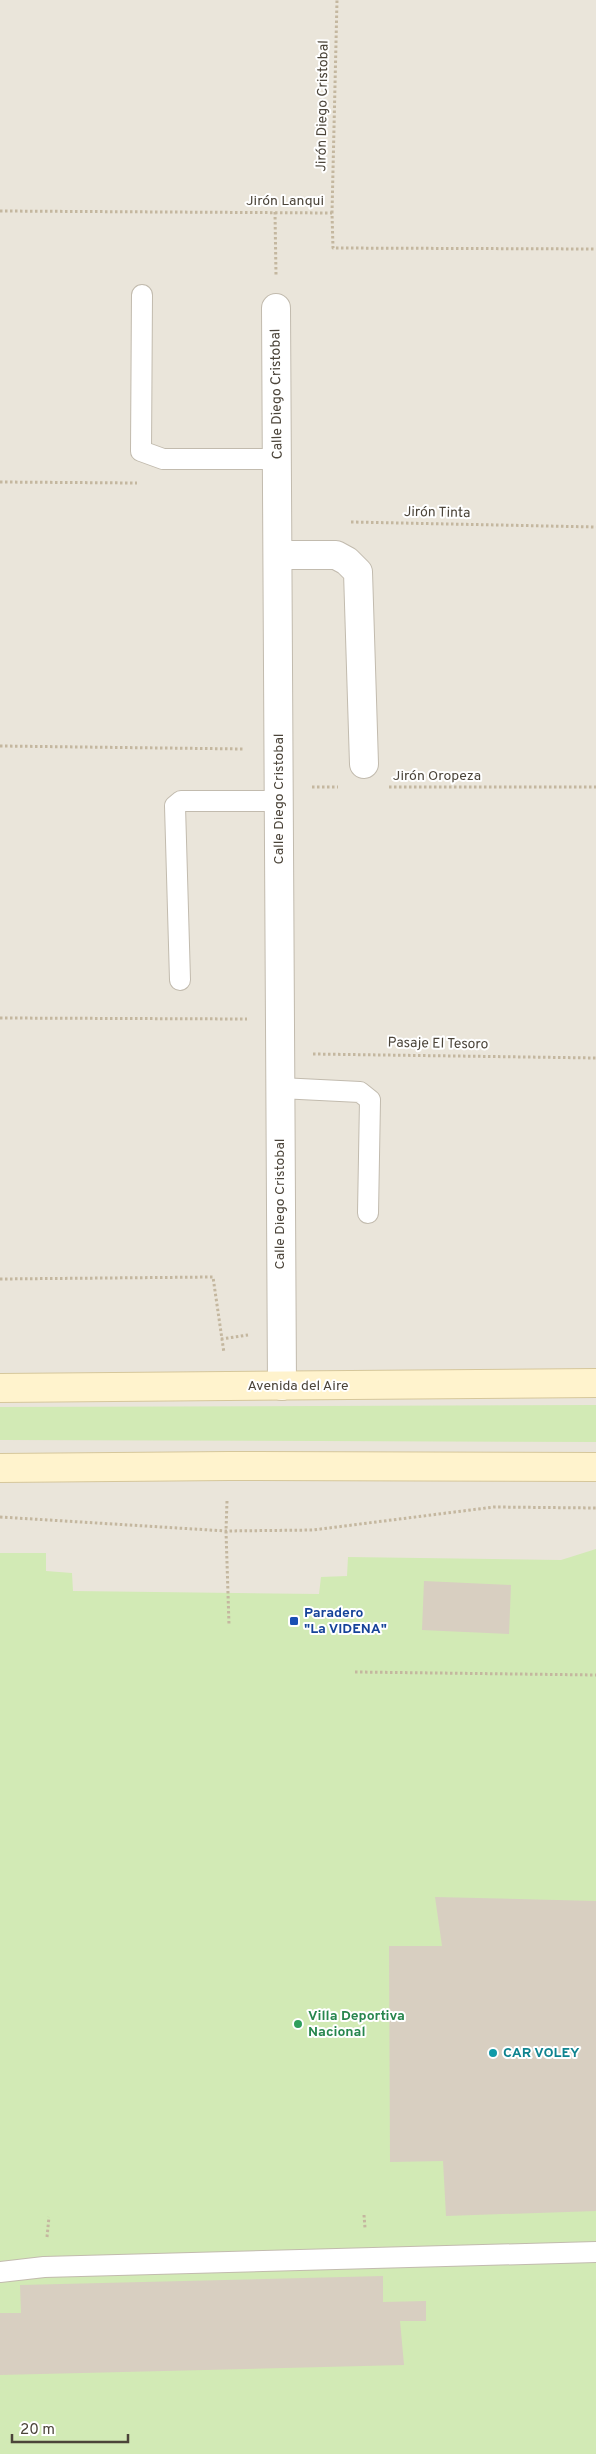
<svg xmlns="http://www.w3.org/2000/svg" width="596" height="2454" font-family="Overpass,sans-serif">
  <rect width="100%" height="100%" fill="#f6f3ec"/>
  <path fill="#eae5da" d="M0,0H596V2454H0Z"/>
  <path fill="#d2eab5" d="M596,1405V1442L0,1440V1407Z
    M596,1549V2454H0V1553H46V1571L72,1573L73,1591L319,1594L321,1577L347,1576L348,1557L561,1560Z"/>
  <path fill="#d8cfc1" d="M424,1581L511,1585L509,1634L422,1630Z
    M435,1897L596,1901V2211L446,2216L443,2161L390,2162L389,1946H442Z
    M383,2276V2302L426,2301V2321H400L404,2365L0,2375V2313H21L20,2285Z"/>
  <g fill="none" stroke-linecap="round" stroke-linejoin="round">
    <defs>
      <path id="service" d="M142,295L141,451L163,459H278
        M180,980L175,806L181,801H279
        M280,1088L360,1092L370,1100L368,1213
        M0,2272L44,2267L596,2252"/>
      <path id="minor" d="M276,308L282,1386
        M278,555H336L347,561L358,572L364,764"/>
      <path id="secondary" d="M0,1388L596,1383
        M0,1468L229,1466L596,1467"/>
    </defs>
    <use href="#service" stroke="#c2bbae" stroke-width="22"/>
    <use href="#minor" stroke="#c2bbae" stroke-width="30"/>
    <use href="#secondary" stroke="#d6c79b" stroke-width="30"/>
    <path stroke="#c4b79f" stroke-width="3" stroke-dasharray="2.5 2.5" stroke-linecap="butt" d="M0,211L332,213L333,248L596,249
      M275,212L276,275
      M332,213L337,0
      M0,482L137,483
      M351,522L596,527
      M0,746L244,749
      M312,787H338
      M389,787H596
      M0,1018L247,1019
      M313,1054L596,1058
      M0,1279L213,1277L224,1353
      M221,1339L248,1335
      M227,1501L226,1531L229,1625
      M0,1517L226,1531L313,1530L494,1507L596,1508
      M355,1672L596,1675
      M364,2215L365,2228
      M47,2237L49,2217"/>
    <use href="#service" stroke="#fff" stroke-width="20"/>
    <use href="#minor" stroke="#fff" stroke-width="28"/>
    <use href="#secondary" stroke="#fff3cd" stroke-width="28"/>
  </g>
  <rect fill="#1a4fb4" stroke="#fff" stroke-width="2" x="289" y="1616" width="10" height="10" rx="2.5"/>
  <circle fill="#2e9e5b" stroke="#fff" stroke-width="2" cx="298" cy="2024" r="5"/>
  <circle fill="#0f9aa8" stroke="#fff" stroke-width="2" cx="493" cy="2053" r="5"/>
  <g text-anchor="middle" dominant-baseline="central" stroke-width="4" stroke-linejoin="round" paint-order="stroke">
    <g font-size="14" fill="#4b4439" stroke="#fff">
      <text transform="translate(323 106) rotate(-89)">Jirón Diego Cristobal</text>
      <text x="285" y="201">Jirón Lanqui</text>
      <text transform="translate(277 394) rotate(-91)">Calle Diego Cristobal</text>
      <text transform="translate(437 513) rotate(1)">Jirón Tinta</text>
      <text x="437" y="776">Jirón Oropeza</text>
      <text transform="translate(279 799) rotate(-90)">Calle Diego Cristobal</text>
      <text transform="translate(438 1044) rotate(1)">Pasaje El Tesoro</text>
      <text transform="translate(280 1204) rotate(-90)">Calle Diego Cristobal</text>
      <text x="298" y="1386">Avenida del Aire</text>
    </g>
    <g font-size="14" font-weight="bold" fill="#164399" stroke="#fff" text-anchor="start">
      <text x="304" y="1613">Paradero<tspan x="304" dy="16">"La VIDENA"</tspan></text>
    </g>
    <g font-size="14" font-weight="bold" fill="#27864d" stroke="#fff" text-anchor="start">
      <text x="308" y="2016">Villa Deportiva<tspan x="308" dy="16">Nacional</tspan></text>
    </g>
    <g font-size="14" font-weight="bold" fill="#0d838f" stroke="#fff" text-anchor="start">
      <text x="503" y="2053">CAR VOLEY</text>
    </g>
  </g>
  <path d="M12 2434v8h116v-8" fill="none" stroke="#4b4439" stroke-width="2.5"/>
  <text x="20" y="2434" font-size="15" fill="#4b4439" stroke="#ffffff" stroke-width="4" paint-order="stroke">20 m</text>
</svg>
